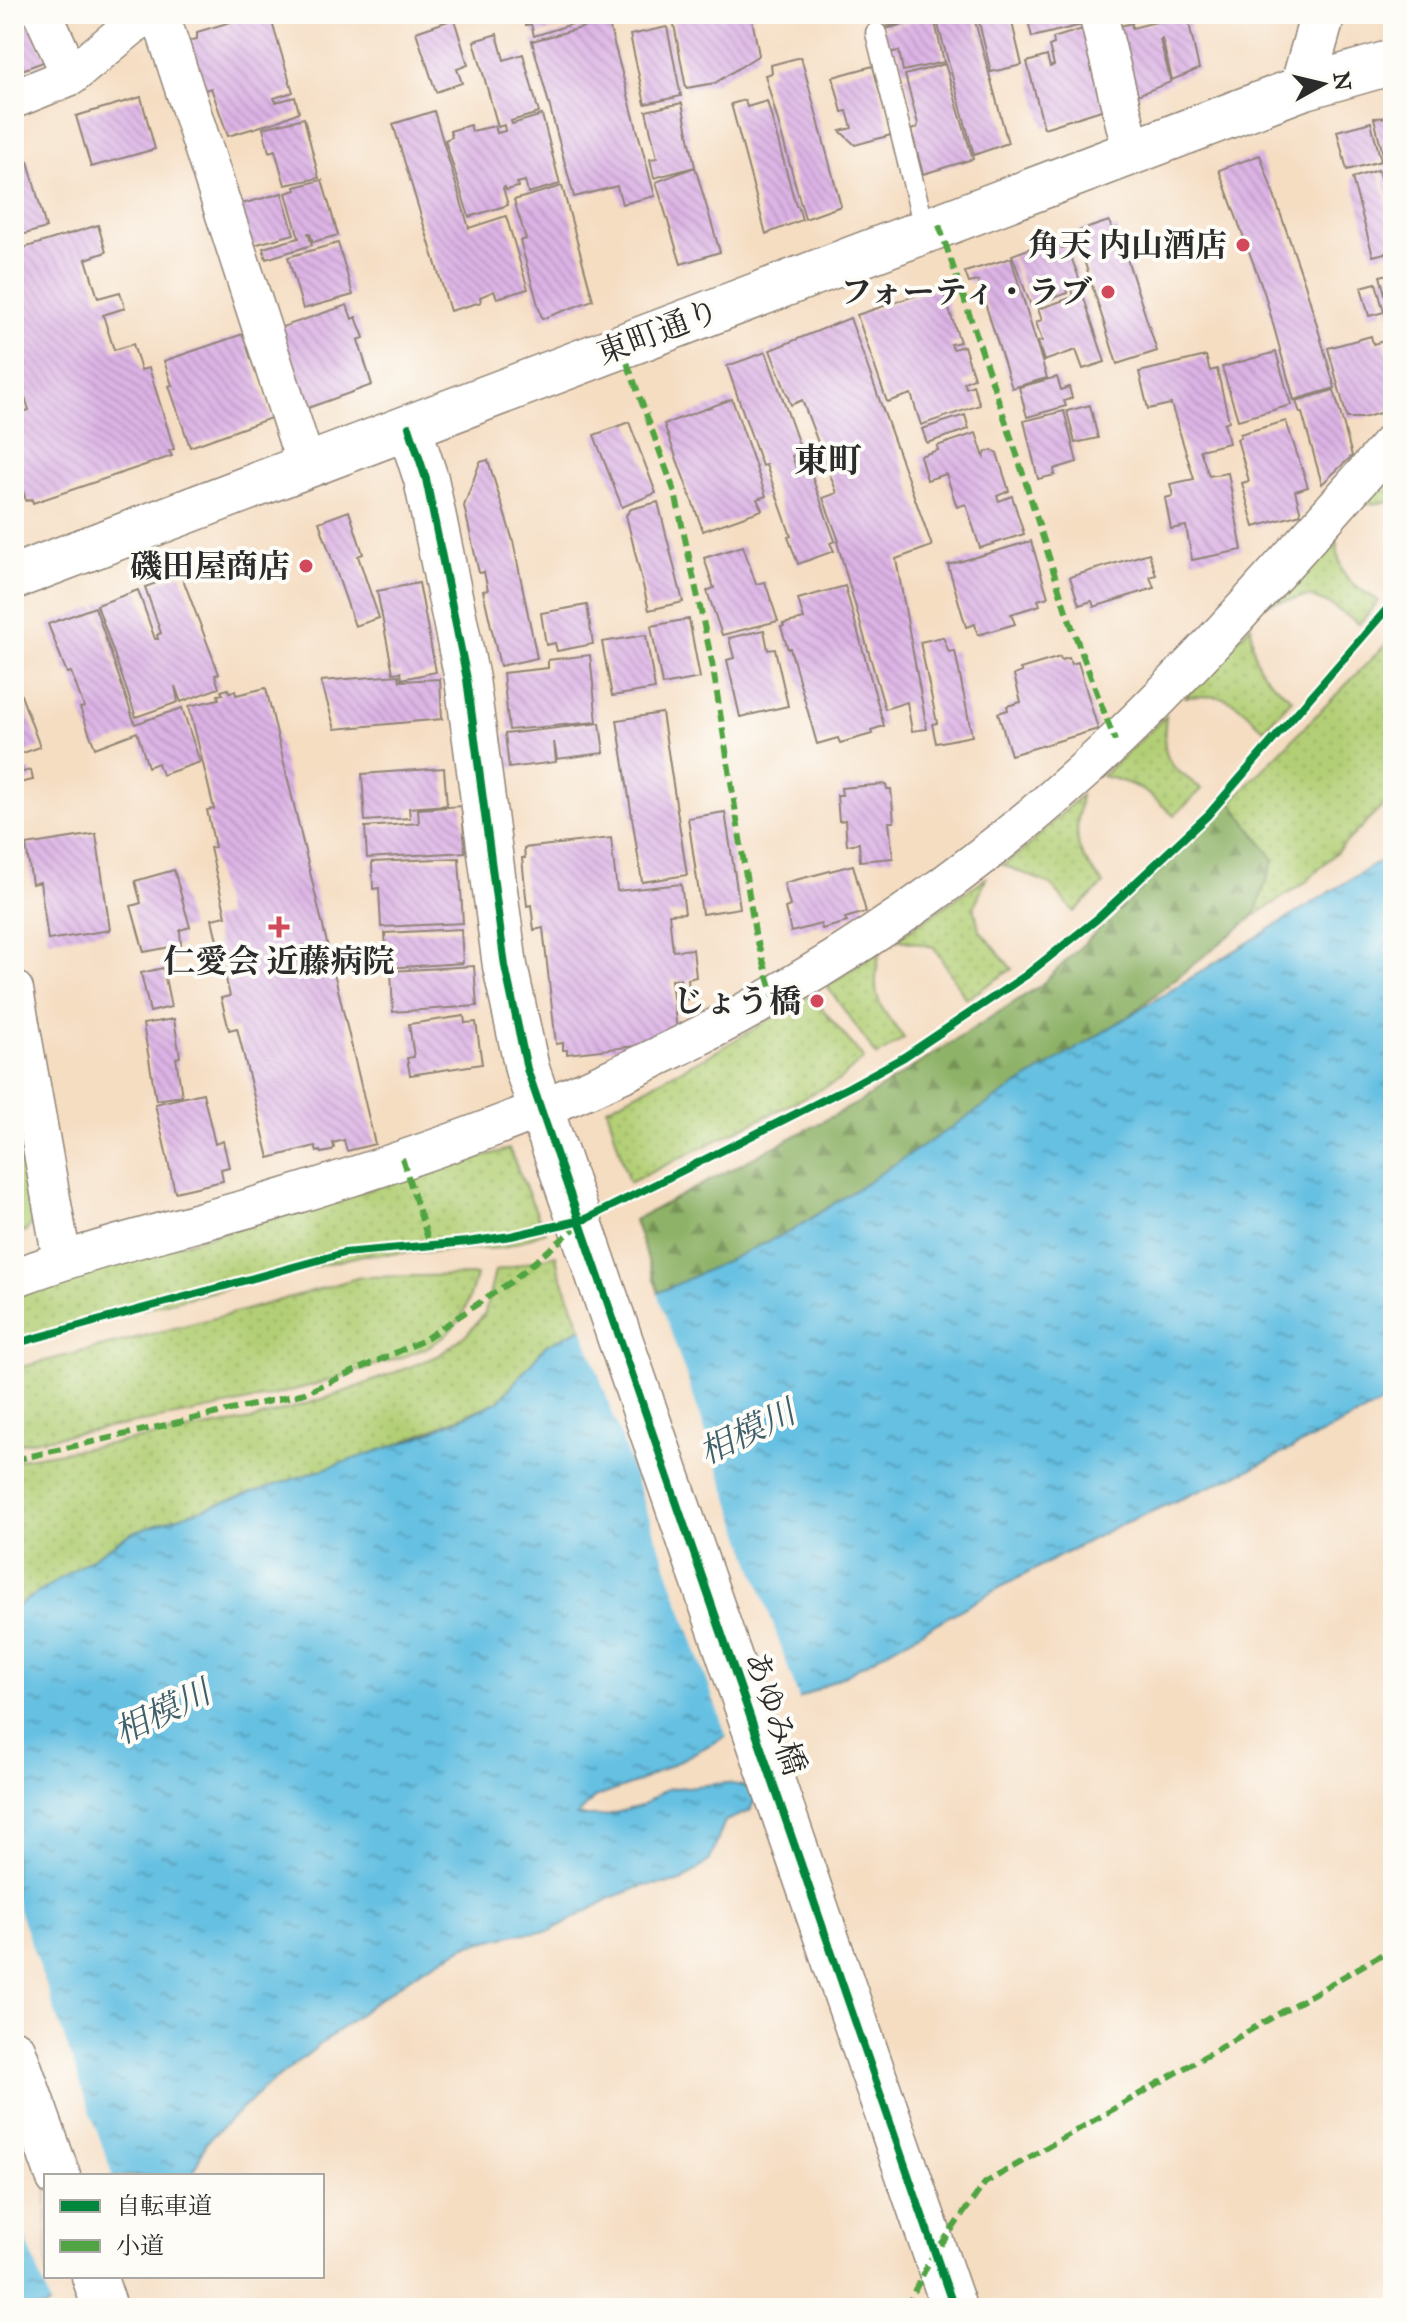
<svg xmlns="http://www.w3.org/2000/svg" width="1407" height="2322" font-family="'IM FELL Great Primer','Noto Serif JP',serif">
  <defs>
    <pattern id="grass-dots" width="8" height="8" patternUnits="userSpaceOnUse" patternTransform="scale(2)"><rect width="8" height="8" fill="#b3cf76"/><path d="M2 2h.1M6 6h.1" fill="none" stroke="#9ab266" stroke-width="1.8" stroke-linecap="round"/></pattern>
    <pattern id="forest-firs" width="22" height="20" patternUnits="userSpaceOnUse" patternTransform="scale(2)"><rect width="22" height="20" fill="#8eb267"/><path d="M5 1l3.5 6h-7zM16 11l3.5 6h-7z" fill="#749155"/></pattern>
    <pattern id="water-ripples" width="26" height="14" patternUnits="userSpaceOnUse" patternTransform="scale(2)"><rect width="26" height="14" fill="#65c0e2"/><path d="M2 4q2-2 4 0t4 0M15 11q2-2 4 0t4 0" fill="none" stroke="#539cb7"/></pattern>
    <pattern id="building-back-hatch" width="6" height="6" patternUnits="userSpaceOnUse" patternTransform="scale(2)"><rect width="6" height="6" fill="#dbb2e4"/><path d="M-1 5l2 2M0 0l6 6M5-1l2 2" fill="none" stroke="#bc99c4"/></pattern>
  </defs>
  <rect width="100%" height="100%" fill="#fdfcf7"/>
  <filter id="ink" filterUnits="userSpaceOnUse"><feTurbulence type="fractalNoise" baseFrequency=".0125" numOctaves="2"/><feDisplacementMap in="SourceGraphic" scale="16" xChannelSelector="R" yChannelSelector="G"/><feConvolveMatrix kernelMatrix="1 2 1 2 8 2 1 2 1" color-interpolation-filters="sRGB"/></filter>
  <filter id="wash" filterUnits="userSpaceOnUse"><feTurbulence type="fractalNoise" baseFrequency=".006" numOctaves="4" result="noise"/><feDisplacementMap in="SourceGraphic" scale="32" xChannelSelector="R" yChannelSelector="G"/><feGaussianBlur stdDeviation="1.8" result="paint"/><feColorMatrix in="noise" values="0 0 0 0 0 0 0 0 0 0 0 0 0 0 0 0 0 1.4 0 .05"/><feComposite in="paint" operator="in"/></filter>
  <g filter="url(#wash)">
    <rect width="100%" height="100%" fill="#f5ddc2"/>
    <path fill="url(#grass-dots)" stroke="#6f7d50" stroke-width="2" d="M1393,471V502L1364,504Z
      M1337,535C1337,576 1346,581 1379,601L1359,624L1329,604L1309,596L1271,603Z
      M1251,625C1253,668 1260,673 1292,699L1264,729C1230,698 1233,694 1185,697Z
      M1393,637V796L1306,882L1254,916L1274,860L1231,802Z
      M1166,716C1161,761 1167,764 1202,789L1174,816C1149,792 1136,783 1102,776Z
      M1081,795C1075,840 1072,849 1104,884L1074,912L1050,884L1003,865L1025,849Z
      M986,878L974,907L979,929L1012,969L966,999L934,947L896,939Z
      M880,951C871,997 876,1003 904,1038L877,1056L827,986Z
      M811,995L864,1059L838,1081L629,1183L607,1108L715,1052Z
      M509,1149L545,1232L503,1248L363,1255L14,1340V1295L23,1290Z
      M556,1255L559,1270L581,1328L546,1346L499,1401L14,1608V1460L252,1420L336,1395L438,1356L468,1333L485,1313L495,1271Z
      M476,1275C468,1307 462,1326 433,1344C416,1355 390,1360 370,1367C255,1407 133,1423 14,1444V1369L242,1311L361,1277Z"/>
    <path fill="url(#forest-firs)" stroke="#5c6e49" stroke-width="2" d="M1231,802L1274,860L1254,916L1129,1016L793,1230L659,1293L634,1220L856,1104L1041,985Z"/>
    <path fill="#b3cf76" stroke="#6f7d50" stroke-width="2" d="M14,1081L39,1214L26,1231L14,1234Z"/>
    <path fill="url(#water-ripples)" stroke="#487686" stroke-width="2" d="M1393,853V1398L1251,1469L1113,1528L1001,1587L843,1676L638,1782L594,1798L577,1816H604L641,1806L666,1789L726,1783L759,1789L750,1811L725,1821L710,1860L681,1882L643,1886L611,1898L550,1931L516,1934L466,1946L419,1971L372,2004L262,2090L206,2142L192,2176H46V2276H86L45,2308H14V1608L133,1532L417,1438L499,1401L546,1345L793,1230L995,1099Z"/>
    <path fill="#f5ddc2" d="M656,1290L800,1702L728,1740L581,1324Z
      M14,1896L113,2176H46V2276H90L52,2308L14,2206Z"/>
    <g id="blocks">
      <path fill="url(#building-back-hatch)" d="M14,14H27L46,61L14,73Z
        M523,14H601V15L534,36L531,24L526,25Z
        M627,14H662V15L629,22Z
        M672,14H751L759,55L715,83L686,88Z
        M881,14H923L924,20L934,18L944,62L903,71L899,51L887,53L882,30L920,20L883,27Z
        M935,14H973L1008,143L974,155Z
        M977,14H1010L1022,65L991,72Z
        M1020,14H1079L1082,25L1032,37L1027,17L1021,19Z
        M1154,14H1187L1199,69L1172,80L1162,39L1160,40L1171,82L1135,96L1116,27L1132,23V28L1156,22Z
        M247,17V19L251,18L253,24L271,19L293,92L274,98L276,102L295,97L299,112L278,121L228,136L211,88L198,92L184,42L197,39V32Z
        M454,19L468,65L457,69L462,83L436,92L416,32Z
        M608,21L655,196L622,204L617,186L574,197L532,41Z
        M667,27L681,96L645,104L630,35Z
        M1086,28L1111,107L1044,128L1027,62L1047,56L1050,67L1054,65L1049,46L1054,44L1053,38Z
        M497,34L504,60L523,54L539,113L511,121L512,124L542,115L560,184L528,193L525,181L517,183L518,187L506,190L505,187L503,188L508,205L469,217L445,140L452,137L450,131L470,125L472,131L495,126L497,133L505,131L504,125L498,127L474,41Z
        M801,57L841,206L805,219L765,75L772,73L771,65Z
        M945,64L973,159L923,174L911,130L917,128L918,124L905,75Z
        M873,66L891,135L855,145L840,131L852,128L847,111L842,112L833,77Z
        M141,97L155,149L91,167L76,116Z
        M745,100L747,107L767,101L796,206H798L802,220L766,234L731,104Z
        M682,103L695,167L654,178L650,159L657,158L646,111Z
        M434,111L469,228L506,216L528,289L497,298L494,291L480,297L481,302L450,311L393,124Z
        M1393,117V195L1388,197L1381,169L1386,167L1374,118Z
        M304,118L319,178L285,185L275,150L269,152L263,128Z
        M1371,122L1381,161L1347,170L1337,131Z
        M1260,155L1305,284L1335,388L1294,400L1265,295L1219,170Z
        M28,161L46,228L14,237V165Z
        M695,167L720,252L681,264L656,182Z
        M1378,170L1393,226V251L1373,256L1352,178Z
        M322,180L338,235L313,242L310,233H308L312,245L266,259L263,248L299,238L286,193L296,190L295,187Z
        M562,186L593,300L542,319L520,241L526,239L514,200Z
        M282,193L294,234L250,246L238,205Z
        M1109,221L1112,229L1117,228L1157,351L1117,364L1078,241L1081,239L1079,231Z
        M98,225L106,252L86,259L98,298L120,292L125,308L103,315L114,350L133,344L141,370L149,368L174,449L169,451L172,456L33,503L32,499L26,501L14,462V414L29,410L14,362V251Z
        M1058,238L1062,248L1067,246L1080,281L1066,286L1067,293L1031,306L1012,255Z
        M338,243L353,295L303,309L288,257Z
        M1011,258L1047,378L1012,388L978,281L969,283L965,272Z
        M1393,273V319H1392L1380,276Z
        M1376,283L1384,312L1369,316L1361,287Z
        M1080,286L1105,362L1083,369L1076,350L1044,361L1038,342L1042,341L1036,322L1042,320L1038,309L1073,297L1071,289Z
        M938,288L942,289L960,342L951,344L953,349L964,346L974,378L964,382L966,388L973,385L980,405L921,425L911,394L887,402L857,315Z
        M347,305L352,319L356,317L364,338L358,340L372,385L308,408L303,407L276,329Z
        M850,318L932,546L896,559L927,729L912,731L907,702L885,709L837,542L839,541L823,498L837,493L802,400L791,405L770,350Z
        M243,334L271,418L190,447L169,386L172,385L164,361Z
        M1371,336L1373,344L1384,341L1393,371V409L1363,418H1347L1328,348Z
        M766,352L802,453L792,456L796,467L807,463L835,541L830,543L834,551L798,564L788,537L791,536L766,465L762,466L727,366Z
        M1276,352L1291,405L1238,420L1222,367Z
        M1206,356L1210,371L1217,369L1229,421L1224,423L1229,443L1200,450L1209,476L1228,473L1242,550L1192,560L1186,526L1171,529L1165,498L1173,496L1170,484L1194,479L1171,404L1148,409L1139,372Z
        M1057,377L1061,390L1069,387L1072,398L1064,401L1066,406L1027,417L1019,387Z
        M1334,390L1352,456L1322,484L1302,413H1300L1296,401Z
        M732,399L766,496L757,499L762,510L703,531L664,424Z
        M1090,405L1098,438L1075,443L1067,411Z
        M1064,411L1077,462L1054,469L1055,475L1038,479L1024,421Z
        M965,415L969,429L927,443L922,429Z
        M1286,421L1308,487L1295,491L1301,514L1254,527L1242,483L1249,481L1237,439L1241,437L1240,434Z
        M629,422L656,493L622,507L594,435Z
        M976,433L984,457L986,452L992,450L997,453L1009,491L997,496L999,501L1012,496L1024,534L980,548L966,504L957,507L946,474L927,480L920,456L938,450L937,446Z
        M488,460L513,541L537,658L500,666L483,591L488,590L484,572L479,573L464,506L480,462Z
        M658,502L683,602L649,610L626,515L631,509Z
        M349,511L363,554L358,556L379,618L355,626L319,522Z
        M1031,541L1048,597L1038,600L1040,605L1011,614L1015,624L978,635L975,624L966,627L948,565Z
        M743,546L756,584L765,582L778,621L722,635L707,591L714,588L704,558Z
        M1149,553L1156,575L1150,577L1154,588L1094,607L1092,601L1079,605L1070,577Z
        M181,574L219,674L215,675L219,688L181,702L175,686L178,702L136,717L97,605L138,590L155,639H158L157,635L161,633L145,587Z
        M419,583L436,672L402,679L401,672L393,673L377,591Z
        M845,586L884,726L871,730L872,734L840,743L838,738L817,744L790,648L788,649L781,627L784,626L783,624L804,619L798,599Z
        M587,605L593,644L557,651L555,643L546,645L541,613Z
        M95,607L135,724L182,708L200,762L162,775L158,763L148,767L137,732L95,748L80,708L84,707L71,672L67,673L48,624Z
        M689,619L700,678L662,685L651,626Z
        M764,630L768,650L775,649L788,706L740,717L727,660L734,658L729,638Z
        M646,635L655,689L612,696L602,642Z
        M943,637L949,652L955,651L972,736L936,743L932,724L937,723L920,642Z
        M590,655L597,722L509,730L503,673L548,668V660Z
        M1060,657L1061,660L1069,658L1071,664L1078,662L1098,729L1011,755L998,713L1008,710L1007,706L1021,702L1014,675L1022,672L1020,669Z
        M399,675L400,681L440,679L442,719L335,729L321,681Z
        M14,676L40,747L15,756L14,753Z
        M266,688L375,1144L347,1151L344,1140L333,1143L334,1148L331,1151L321,1153L320,1151L317,1152L315,1146L269,1158L237,1028L229,1030L221,998L230,996L212,919L226,916L210,848L215,847L207,810L214,809L189,706L219,699L218,695L223,694L221,691L228,689L229,692L235,691L236,695Z
        M662,713L687,875L642,882L617,720Z
        M600,723L604,753L557,759L554,742L556,762L509,768L505,734Z
        M444,768L447,805L409,808L410,818L365,821L362,774Z
        M31,770L33,780L14,784V774Z
        M886,784L887,789H891L894,822H889L893,858L860,861L859,843L847,845L845,820L839,821L837,795H842L841,788Z
        M462,806L465,852L367,858L365,827L419,823L418,809Z
        M725,812L740,908L702,914L688,818Z
        M96,834L110,930L48,940L40,882L32,884L26,845Z
        M611,838L617,891L681,884L685,913L669,914L673,951L693,949L696,977L688,979L690,999L682,1000L680,979L671,980L677,1030L661,1043L567,1054V1050H563V1043L556,1044L543,928L534,930L531,905L527,906L522,858H525L524,848Z
        M459,858L463,923L381,927L379,888L373,889L372,862Z
        M853,865L866,912L845,918L847,922L822,929L821,924L791,932L785,908L790,906L784,883Z
        M174,870L190,927L180,930L181,945L144,952L131,906L141,903L135,881Z
        M461,929L463,963L387,968L385,933Z
        M474,966L477,1006L393,1012L391,971Z
        M163,968L171,1007L150,1012L141,973Z
        M464,1016L465,1023L476,1022L482,1064L410,1075L407,1058L414,1057L409,1024Z
        M174,1019L180,1057L176,1058L182,1096L156,1100L143,1024Z
        M203,1093L215,1144L223,1141L229,1167L221,1169L223,1181L175,1192L155,1104Z"/>
    </g>
  </g>
  <g filter="url(#ink)">
    <use href="#blocks" fill-opacity="0" stroke="#908476" stroke-width="2"/>
    <g fill="none" stroke-linecap="round" stroke-linejoin="round">
      <defs>
        <path id="lane" d="M876,33L925,231"/>
        <path id="street" d="M43,14L71,76
          M160,14L306,465
          M1098,14L1132,152
          M14,99L71,76L146,14
          M14,990L62,1260
          M14,1278C102,1245 194,1225 284,1198C369,1172 459,1142 542,1108C755,1022 950,899 1117,740C1214,646 1303,543 1393,442"/>
        <path id="secondary" d="M1302,88L1323,14
          M409,427L426,479L467,679L505,966L527,1069L954,2308
          M14,577L1302,88L1393,62"/>
        <path id="primary" d="M14,2052L58,2176
          M94,2276L105,2308"/>
      </defs>
      <use href="#lane" stroke="#908476" stroke-width="23"/>
      <use href="#street" stroke="#908476" stroke-width="41"/>
      <use href="#secondary" stroke="#908476" stroke-width="47"/>
      <use href="#primary" stroke="#908476" stroke-width="47"/>
      <use href="#lane" stroke="#fff" stroke-width="20"/>
      <use href="#street" stroke="#fff" stroke-width="38"/>
      <use href="#secondary" stroke="#fff" stroke-width="44"/>
      <use href="#primary" stroke="#fff" stroke-width="44"/>
      <path stroke="#51a443" stroke-width="6" stroke-dasharray="12 6" stroke-linecap="butt" d="M939,225L1017,455L1066,611L1115,741
        M621,346L675,493L712,662L755,933L774,997
        M402,1158L430,1245
        M14,1460L305,1393L422,1341L512,1281L580,1224
        M906,2308L930,2260L985,2183L1393,1948"/>
      <defs>
        <path id="cycleway" d="M409,427L426,479L467,679L505,966L527,1069L954,2308
          M14,1344L344,1253L467,1242L511,1236L586,1219L849,1087L904,1057L1025,976L1097,919L1208,815L1393,602"/>
      </defs>
      <use href="#cycleway" stroke="#fdfcf7" stroke-width="13"/>
      <use href="#cycleway" stroke="#00873e" stroke-width="8"/>
    </g>
  </g>
  <g fill="#d1495b" stroke="#fdfcf7" stroke-width="3">
    <circle cx="1243" cy="245" r="8"/>
    <circle cx="1108" cy="292" r="8"/>
    <circle cx="306" cy="566" r="8"/>
    <path d="M275 915h8v8h8v8h-8v8h-8v-8h-8v-8h8z"/>
    <circle cx="817" cy="1001" r="8"/>
  </g>
  <g text-anchor="middle" dominant-baseline="central" stroke-width="8" stroke-linejoin="round" paint-order="stroke">
    <g font-size="32" font-weight="bold" fill="#2b2b2b" stroke="#fdfcf7" text-anchor="end">
      <text x="1227" y="245">角天 内山酒店</text>
      <text x="1092" y="292">フォーティ・ラブ</text>
      <text x="290" y="566">磯田屋商店</text>
      <text x="279" y="961" text-anchor="middle">仁愛会 近藤病院</text>
      <text x="801" y="1001">じょう橋</text>
    </g>
    <g font-size="32" fill="#2b2b2b" stroke="#fdfcf7">
      <text transform="translate(658 332) rotate(-21)">東町通り</text>
      <text transform="translate(775 1713) rotate(71)">あゆみ橋</text>
    </g>
    <g font-size="34" font-weight="bold" fill="#2b2b2b" stroke="#fdfcf7">
      <text x="828" y="460">東町</text>
    </g>
    <g font-size="34" font-style="italic" fill="#3f5f6b" stroke="#fdfcf7">
      <text transform="translate(747 1432) rotate(-26)">相模川</text>
      <text transform="translate(162 1712) rotate(-26)">相模川</text>
    </g>
  </g>
  <rect width="1407" height="2322" fill="none" stroke="#fdfcf7" stroke-width="48"/>
  <rect x="44" y="2174" width="280" height="104" fill="#fdfcf7" stroke="#a9a8a5" stroke-width="2"/>
  <rect x="60" y="2200" width="40" height="12" fill="#00873e" stroke="#a9a8a5" stroke-width="2"/>
  <text x="116" y="2214" font-size="24" fill="#2b2b2b">自転車道</text>
  <rect x="60" y="2240" width="40" height="12" fill="#51a443" stroke="#a9a8a5" stroke-width="2"/>
  <text x="116" y="2254" font-size="24" fill="#2b2b2b">小道</text>
  <g transform="translate(1323 84) rotate(82)" stroke="#fdfcf7" stroke-width="6" paint-order="stroke">
  <path d="M0-6L14 30L0 20L-14 30Z" fill="#2b2b2b"/>
  <text y="-12" font-size="22" font-weight="bold" text-anchor="middle" fill="#2b2b2b">N</text>
  </g>
</svg>
